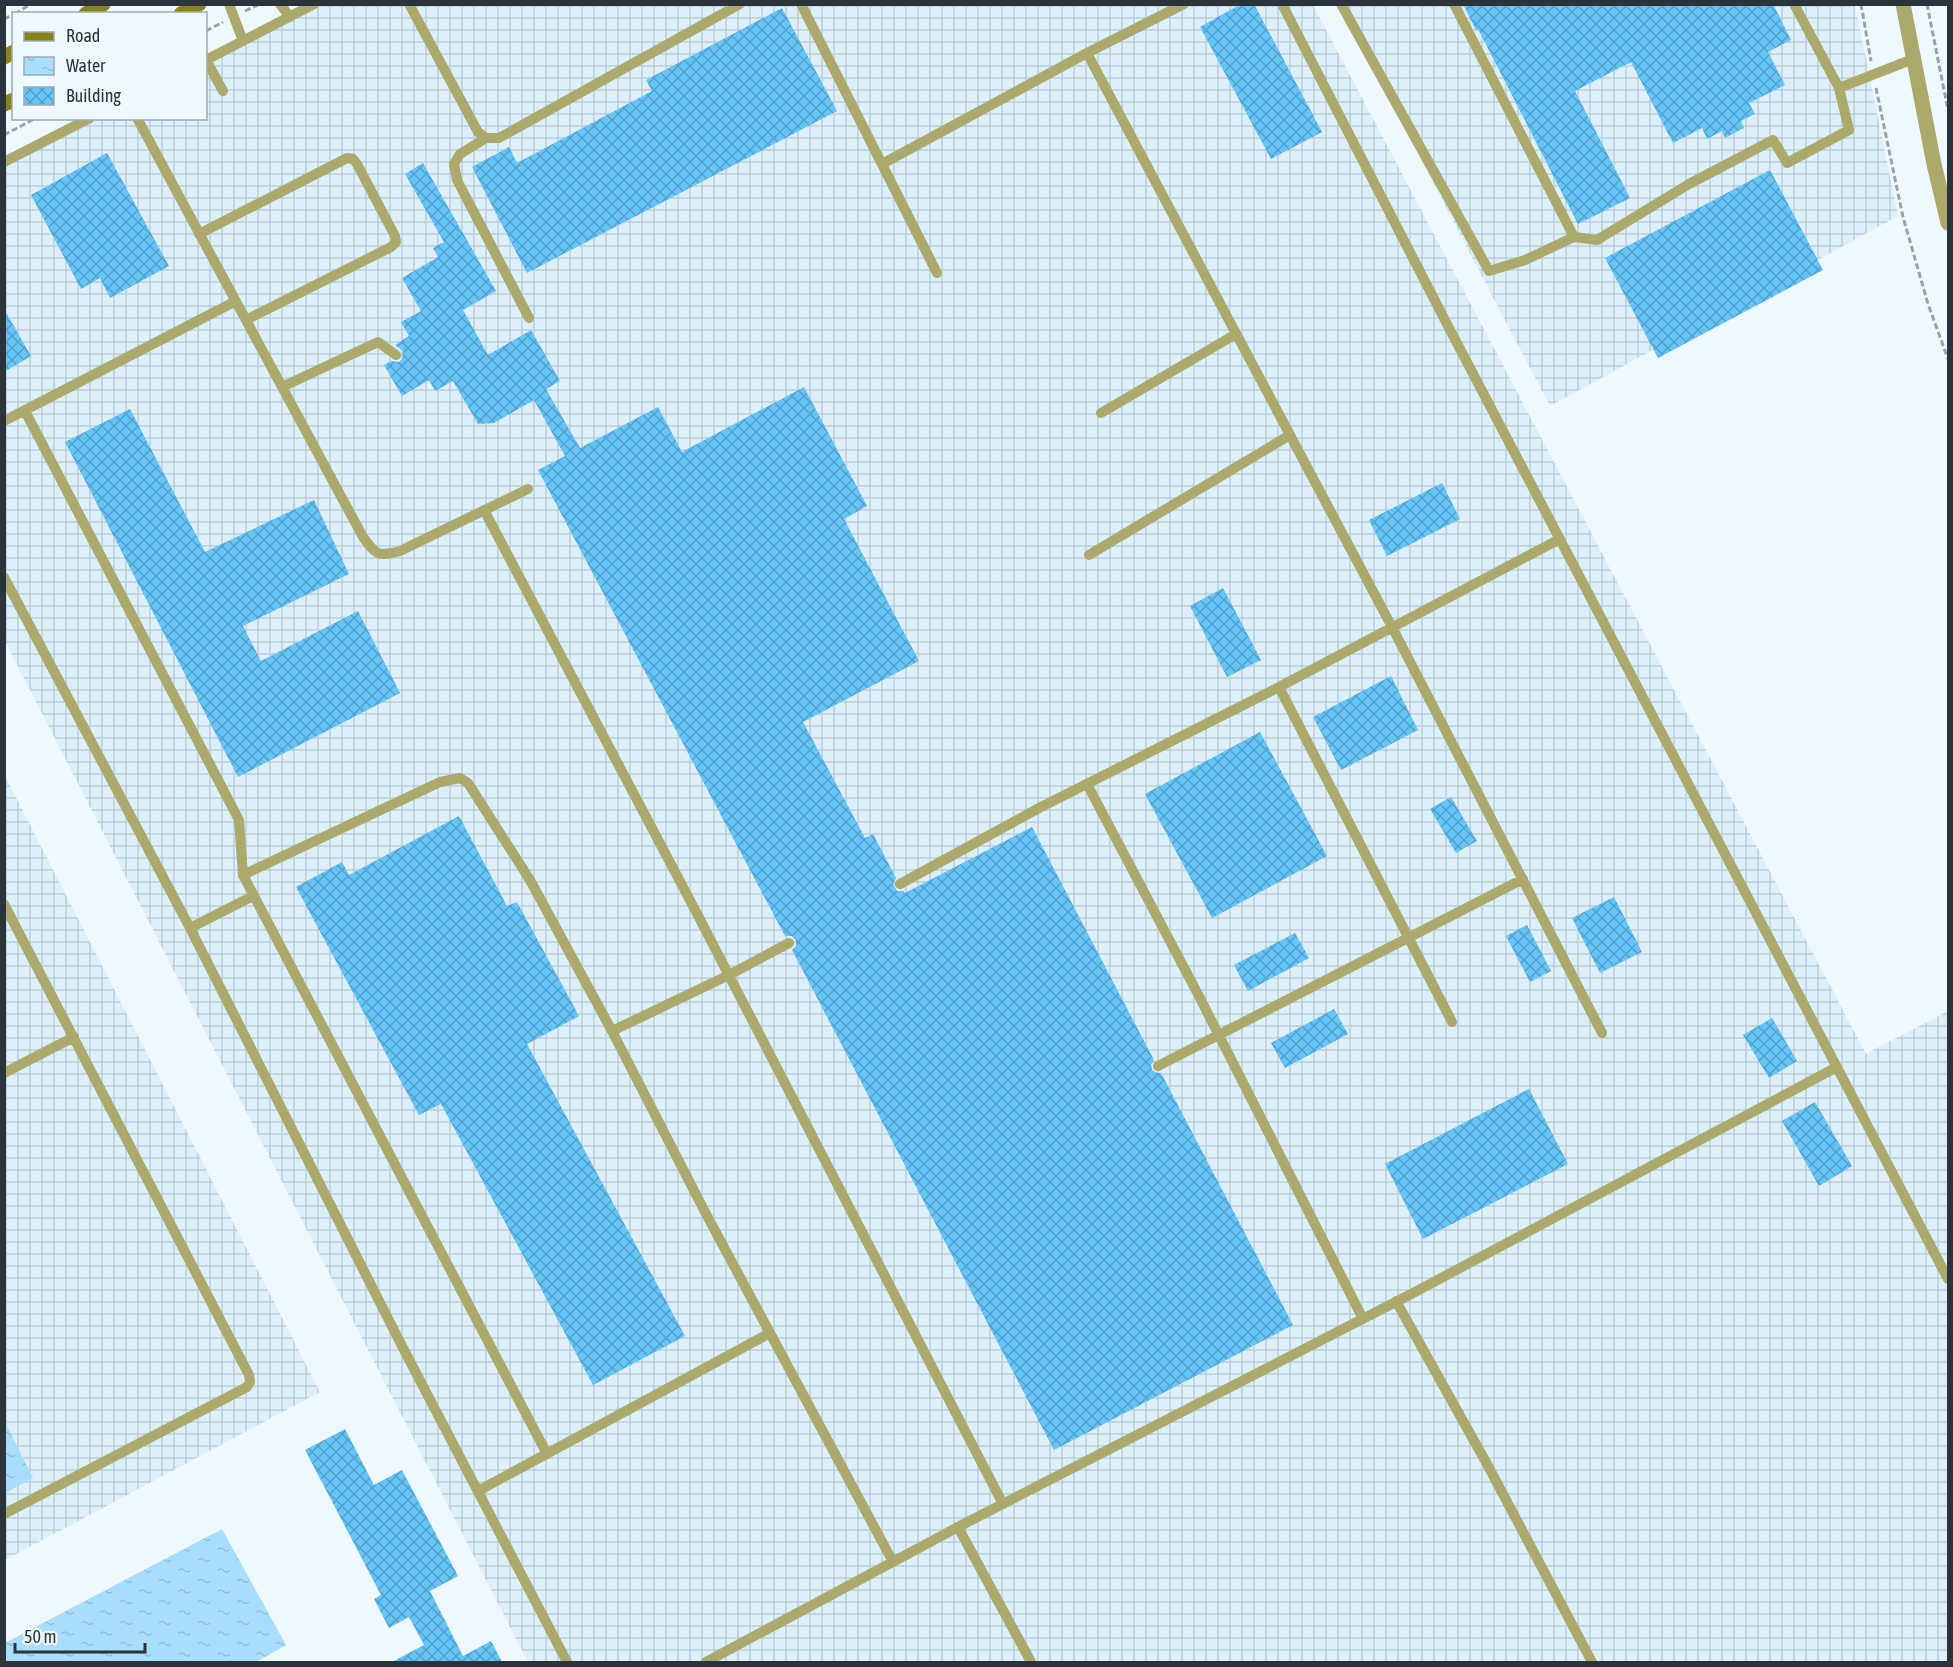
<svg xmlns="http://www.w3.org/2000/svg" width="1953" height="1667" font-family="'Asap Condensed',sans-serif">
  <defs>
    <pattern id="industrial-grid" width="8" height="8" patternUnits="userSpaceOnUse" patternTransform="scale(1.5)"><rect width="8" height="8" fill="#dceffb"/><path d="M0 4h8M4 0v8" fill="none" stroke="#bdced8"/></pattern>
    <pattern id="water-ripples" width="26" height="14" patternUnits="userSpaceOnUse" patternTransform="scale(1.5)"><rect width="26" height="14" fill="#a9ddfd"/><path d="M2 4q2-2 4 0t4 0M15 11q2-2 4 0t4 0" fill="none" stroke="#92beda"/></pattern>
    <pattern id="building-cross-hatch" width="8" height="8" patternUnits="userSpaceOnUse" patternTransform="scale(1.5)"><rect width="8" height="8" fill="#65c4f8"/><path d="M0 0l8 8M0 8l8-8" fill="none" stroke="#53a0ca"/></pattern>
  </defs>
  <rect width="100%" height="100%" fill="#eef8fe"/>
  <path fill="url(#industrial-grid)" d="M304,5H1313L1866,1054L1948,1011V1662H528L5,641V160L89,119L206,118V57Z
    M1340,5H1855L1898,216L1550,406Z
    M4,774L320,1392L5,1560H4Z"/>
  <path fill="url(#water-ripples)" d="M5,1422L33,1478L5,1493H4Z
    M222,1529L286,1645L256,1662H5V1643Z"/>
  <path fill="url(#building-cross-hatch)" d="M1241,4H1254L1322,132L1271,159L1200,27Z
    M1463,4H1773L1791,40L1768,52L1785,85L1749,103L1755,114L1741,121L1744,128L1725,138L1722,131L1707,139L1702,128L1673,143L1631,62L1575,91L1630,198L1578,224L1478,29L1476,30Z
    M782,8L837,111L527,273L472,167L509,147L517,163L652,91L646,80Z
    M107,153L169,266L110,298L100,278L81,289L31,195Z
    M423,163L496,291L463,310L488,355L531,330L560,381L546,389L580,448L658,407L682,452L804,387L867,506L844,519L919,661L803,722L865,838L873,834L896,878L893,884L897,891H903L905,893L1032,827L1154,1060L1151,1065L1152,1070L1157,1073H1161L1293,1325L1054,1450L792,950L796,946V940L792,936H785L538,470L565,456L534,400L494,423L478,424L453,381L435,391L429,380L402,396L384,365L391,361L399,362L402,359L403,351L395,345L409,336L401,322L421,311L402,278L438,257L433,248L444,242L405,174Z
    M1770,170L1823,270L1658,358L1605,258Z
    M4,309L31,356L4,372Z
    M130,409L205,552L314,500L349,574L243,626L261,661L358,611L400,693L238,777L65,442Z
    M1442,483L1460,519L1387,556L1369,520Z
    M1223,588L1261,660L1227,677L1190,606Z
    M1391,676L1418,730L1341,770L1313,717Z
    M1260,732L1327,856L1212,918L1145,794Z
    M1451,797L1477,841L1456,853L1430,809Z
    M459,816L507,906L517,902L579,1016L527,1044L685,1336L593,1385L441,1104L419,1115L296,887L342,862L349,875Z
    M1614,897L1642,952L1600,973L1572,918Z
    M1527,925L1551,971L1530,982L1506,936Z
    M1295,933L1309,958L1248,991L1234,965Z
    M1334,1009L1348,1034L1285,1068L1271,1043Z
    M1772,1018L1797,1061L1769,1078L1743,1035Z
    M1529,1089L1568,1164L1423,1239L1385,1164Z
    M1815,1102L1852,1166L1819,1186L1782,1121Z
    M345,1429L374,1485L402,1470L458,1576L430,1591L463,1656L491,1641L502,1662H392L424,1645L409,1617L389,1628L374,1599L381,1595L305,1450Z"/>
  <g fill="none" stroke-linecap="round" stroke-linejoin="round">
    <path stroke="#98a2a8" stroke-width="3" stroke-dasharray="6 3" stroke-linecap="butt" d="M1861,4L1871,61
      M1927,4L1948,110
      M245,11L260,4
      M15,14L31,4
      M4,19L14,14
      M206,31L223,22
      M1876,88L1903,217L1928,304L1948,359
      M4,135L36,118"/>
    <path stroke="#aca96d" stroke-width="10" d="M229,4L243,41
      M280,4L290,17
      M409,4L478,132L486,138
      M801,4L937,273
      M1282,4L1448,326L1948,1279
      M1341,4L1489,271L1525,260L1574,237L1597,240L1689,184L1773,140L1787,163L1849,130L1839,88L1794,4
      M1454,4L1574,237
      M1087,53L1392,627L1602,1033
      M206,60L314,4
      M206,60L223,91
      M1839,88L1913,59
      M137,118L363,537C376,555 378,557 400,551L528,489
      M4,162L90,118
      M882,164L1087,53L1184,4
      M199,234L347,158L353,159L357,164L395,236L396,242L391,247L246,320
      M529,318L457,180L454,164L460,154L486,138H499L740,4
      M282,387L378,342L396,355
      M25,411L239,820L243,875L547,1454
      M1101,413L1236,334
      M4,421L236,301
      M484,510L693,906L1003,1504
      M1089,555L1290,435
      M4,577L190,928L403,1348L567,1662
      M1279,687L1452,1022
      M1087,784L1200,998L1363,1319
      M243,875L440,782L460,778L468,783L530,880L612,1031L705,1212L893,1562
      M900,884L1039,808L1279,687L1560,539
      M4,904L249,1375L250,1382L247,1387L4,1514
      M190,928L253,896
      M612,1031L729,975L789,943
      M1158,1066L1523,879
      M4,1073L74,1037
      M1396,1301L1487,1464L1592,1662
      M478,1491L770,1333
      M958,1527L1031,1662
      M706,1662L958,1527L1415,1292L1837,1067"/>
    <path stroke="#aca96d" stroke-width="15" d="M1903,4L1934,164L1948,223"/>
    <path stroke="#898216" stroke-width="15" d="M86,14L103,4
      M181,14L199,4
      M4,57L14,52
      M4,104L14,100"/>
  </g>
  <rect width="1953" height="1667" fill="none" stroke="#2b343a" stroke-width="12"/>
  <rect x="12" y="12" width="195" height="108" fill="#eef8fe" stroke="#a0aab0" stroke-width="1.5"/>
  <rect x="24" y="32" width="30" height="9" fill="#898216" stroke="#a0aab0" stroke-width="1.5"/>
  <text x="66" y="42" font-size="18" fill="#2b343a">Road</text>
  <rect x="24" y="57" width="30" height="18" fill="url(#water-ripples)" stroke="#a0aab0" stroke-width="1.5"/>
  <text x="66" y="72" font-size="18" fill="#2b343a">Water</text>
  <rect x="24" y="87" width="30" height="18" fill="url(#building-cross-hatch)" stroke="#a0aab0" stroke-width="1.5"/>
  <text x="66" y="102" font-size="18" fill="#2b343a">Building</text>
  <path d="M15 1643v9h130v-9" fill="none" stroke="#2b343a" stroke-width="3"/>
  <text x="24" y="1643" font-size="18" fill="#2b343a" stroke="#eef8fe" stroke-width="4.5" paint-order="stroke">50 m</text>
</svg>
